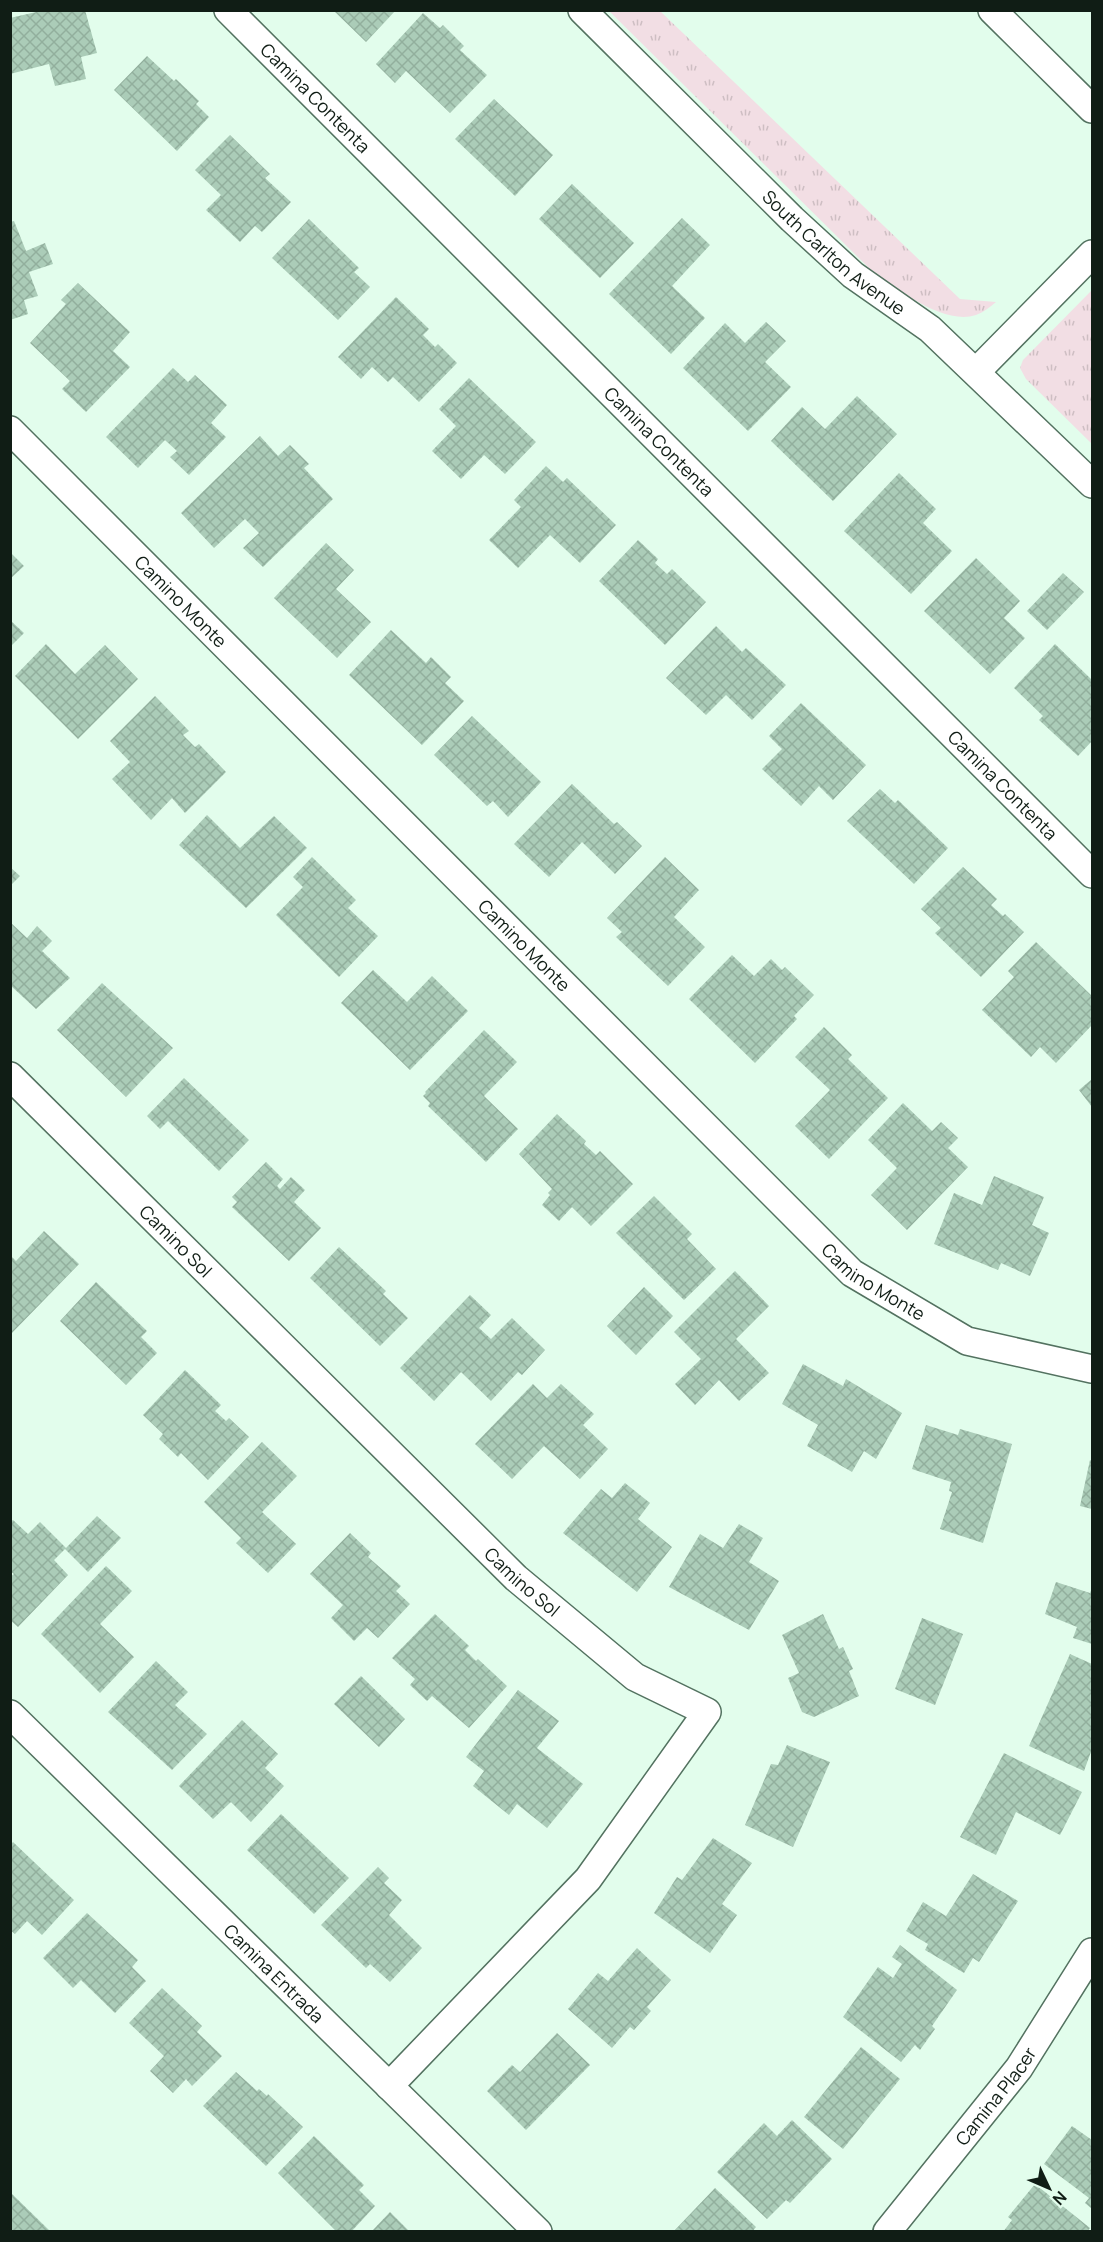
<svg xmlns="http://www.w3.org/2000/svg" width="1103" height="2242" font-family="Manrope,sans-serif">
  <defs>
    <pattern id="grass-tufts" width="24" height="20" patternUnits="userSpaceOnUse" patternTransform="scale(1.5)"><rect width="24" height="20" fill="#f2dee4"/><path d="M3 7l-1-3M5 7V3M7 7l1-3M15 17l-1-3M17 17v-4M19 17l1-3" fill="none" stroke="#cebec3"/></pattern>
    <pattern id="building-cross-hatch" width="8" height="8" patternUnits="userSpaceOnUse" patternTransform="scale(1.5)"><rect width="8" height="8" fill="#abccb8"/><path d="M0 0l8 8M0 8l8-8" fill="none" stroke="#92af9d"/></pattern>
  </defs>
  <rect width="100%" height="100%" fill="#e2fdec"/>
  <path fill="url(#grass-tufts)" d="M609,11H660L960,299L996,302C990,307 984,312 976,315C944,326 895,288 870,269Z
    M1092,290V444L1026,379L1020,368L1023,360Z"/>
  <path fill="url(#building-cross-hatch)" d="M45,10H85L97,53L81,57L86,79L55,86L49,64L10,74V18Z
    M333,10H396L366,42Z
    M423,13L440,28L443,25L464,46L460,50L487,75L450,113L406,71L395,83L376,64Z
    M147,56L174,81L176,79L199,101L196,104L209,117L177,151L114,90Z
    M494,99L553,155L515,196L455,139Z
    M230,135L270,174L265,178L291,202L262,232L255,226L240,242L206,210L221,195L195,170Z
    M572,184L634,243L600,278L539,219Z
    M682,218L710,245L672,286L705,318L671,354L609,294Z
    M309,219L359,268L354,272L370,287L338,320L272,258Z
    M14,221L26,251L45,243L53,264L29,272L38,296L24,300L28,314L10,320V222Z
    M78,283L130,332L113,351L130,367L86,412L62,389L70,381L30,343L66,304L61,300Z
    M396,297L429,329L423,335L435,347L438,344L457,363L419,402L393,377L388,382L372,367L361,379L338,357Z
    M766,322L786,341L765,362L791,387L748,431L683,368L725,323L745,343Z
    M173,368L188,382L195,375L227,405L211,423L226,437L189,475L170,457L177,451L165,440L138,468L106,437Z
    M469,378L536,442L505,474L484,455L461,479L432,451L456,426L439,409Z
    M857,396L897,434L833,501L771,441L802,407L825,429Z
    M260,436L278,456L290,445L309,464L304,468L333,499L263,567L243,548L259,533L245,519L214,548L181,513Z
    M546,466L563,482L567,478L616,525L580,563L550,535L518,568L489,540L521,507L514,500Z
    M899,473L936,509L923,523L952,551L911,594L844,531Z
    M638,540L658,559L655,563L667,574L672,569L706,602L665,645L599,581Z
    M326,543L354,570L336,589L371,622L337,658L274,598Z
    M10,552L24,566L10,579Z
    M976,558L1020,601L1004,618L1025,638L990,674L924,611Z
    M1063,573L1084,592L1047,630L1027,611Z
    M10,620L24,633L10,647Z
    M716,626L742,652L746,648L786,685L752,720L726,695L706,715L666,678Z
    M391,630L426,663L431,657L451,677L445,683L464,701L422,745L349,675Z
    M46,644L75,674L105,645L138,679L78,739L15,676Z
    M1055,644L1092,680V741L1078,756L1039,720L1043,716L1014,688Z
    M155,696L189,731L183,735L195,747L199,744L226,772L185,813L172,798L151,820L112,779L130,762L110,741Z
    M801,703L866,765L833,800L819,786L801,806L762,769L782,749L769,736Z
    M472,716L541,782L508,817L493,801L487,806L434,755Z
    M572,784L614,824L617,822L642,846L615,874L582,842L549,877L514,844Z
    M880,789L895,803L898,800L948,848L914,884L847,821Z
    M207,815L240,848L274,816L307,848L246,908L179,845Z
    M312,857L356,900L348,908L378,936L339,977L276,915L303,887L293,877Z
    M665,857L699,890L674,917L705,947L668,986L616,937L622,932L607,918Z
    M10,867L20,876L10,886Z
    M963,867L997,899L991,905L1003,916L1005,914L1024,932L981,977L935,933L941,928L921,909Z
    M10,922L27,938L37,926L52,941L42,951L70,978L36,1009L10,985Z
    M1036,942L1092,996V1025L1056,1063L1040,1047L1031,1057L982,1010L1014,977L1008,971Z
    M732,955L754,976L771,959L782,970L785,967L814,995L794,1016L797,1019L755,1063L689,999Z
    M373,970L407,1002L432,976L468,1011L410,1070L341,1003Z
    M102,983L173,1048L126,1097L57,1030Z
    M824,1027L852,1055L848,1059L888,1098L829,1159L795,1126L830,1090L795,1057Z
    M484,1030L517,1062L484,1096L518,1129L486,1162L428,1106L430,1103L423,1096L426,1093L425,1092Z
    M184,1078L249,1140L219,1171L168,1121L160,1129L147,1116Z
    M1092,1079V1107L1079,1090Z
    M903,1103L932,1131L941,1122L958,1138L948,1148L968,1167L907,1230L871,1195L897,1168L868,1140Z
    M557,1114L586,1141L584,1144L596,1155L600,1151L633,1184L591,1226L572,1207L559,1221L542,1205L550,1195L548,1193L552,1189L519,1154Z
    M266,1162L283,1179L277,1186L280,1189L291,1177L305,1190L294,1202L321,1228L289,1261L232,1207L237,1202L232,1197Z
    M994,1176L1044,1197L1032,1225L1049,1233L1030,1276L1001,1263L998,1270L934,1244L954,1193L982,1205Z
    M654,1196L692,1234L687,1239L716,1269L684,1300L616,1233Z
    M44,1231L79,1264L10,1335V1255L16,1261Z
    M339,1247L386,1291L383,1294L408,1318L380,1346L310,1278Z
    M735,1271L769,1306L736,1339L769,1373L739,1401L719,1380L695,1405L675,1384L701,1359L674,1332Z
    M96,1282L147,1331L141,1337L157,1353L126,1385L60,1321Z
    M644,1287L673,1316L636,1355L607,1326Z
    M470,1295L491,1315L479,1328L491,1339L512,1318L545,1350L522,1375L518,1372L491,1401L461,1372L434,1401L400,1368Z
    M803,1364L843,1386L846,1379L902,1413L876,1459L864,1451L852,1472L807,1446L818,1425L782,1404Z
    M185,1370L221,1405L215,1411L226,1421L229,1418L249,1437L208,1480L181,1453L178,1457L159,1439L163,1434L143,1415Z
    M533,1384L547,1398L561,1384L594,1414L583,1425L608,1449L580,1479L544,1446L512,1479L475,1444Z
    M926,1425L958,1435L960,1429L1012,1444L983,1543L940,1529L952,1492L949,1491L951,1482L912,1469Z
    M262,1442L297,1476L262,1512L296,1544L268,1573L236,1543L241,1538L204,1502Z
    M1090,1460L1092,1461V1509L1080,1506Z
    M625,1483L650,1503L638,1519L672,1547L637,1592L563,1533L601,1489L612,1498Z
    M97,1516L121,1538L88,1572L65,1549L54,1560L68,1575L18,1627L10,1620V1577L14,1574L10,1571V1522L13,1520L28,1534L40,1522L66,1548Z
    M739,1524L763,1538L749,1562L779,1581L749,1630L669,1587L700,1534L723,1548Z
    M350,1533L371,1553L368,1557L401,1586L396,1591L410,1604L378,1638L367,1628L354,1641L331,1618L343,1605L310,1574Z
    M106,1566L132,1591L100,1624L134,1657L100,1693L41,1634Z
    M1056,1582L1090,1593L1092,1588V1644L1073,1638L1077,1627L1045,1614Z
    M435,1614L469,1646L465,1650L476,1661L478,1659L507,1686L469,1728L432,1696L427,1701L410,1685L415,1679L392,1658Z
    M823,1614L839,1649L843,1647L853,1669L849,1671L859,1696L814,1717L802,1712L788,1678L799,1673L782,1635Z
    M922,1618L963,1634L935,1705L895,1689Z
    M1070,1654L1092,1664V1749L1084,1771L1029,1746Z
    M156,1661L188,1692L175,1705L207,1734L172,1770L108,1712Z
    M361,1676L405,1719L379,1747L334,1704Z
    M518,1690L559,1721L537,1748L583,1784L547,1828L517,1804L509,1815L473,1786L484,1771L466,1757Z
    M242,1720L278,1754L265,1768L284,1786L251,1822L231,1802L213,1819L179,1786Z
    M787,1745L830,1762L793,1847L745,1825L771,1764L778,1765Z
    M1004,1753L1082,1792L1060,1835L1016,1812L996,1855L960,1837Z
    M281,1814L349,1878L314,1914L247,1850Z
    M713,1838L752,1863L722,1904L737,1915L710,1953L654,1913L677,1877L682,1880Z
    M13,1842L74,1900L42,1935L27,1921L15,1934L10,1930V1906L12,1904L10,1903V1845Z
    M378,1867L389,1878L384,1883L402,1900L389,1915L422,1948L390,1982L370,1964L366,1968L321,1925Z
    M973,1874L1018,1901L979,1962L973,1958L964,1973L925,1950L928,1944L906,1931L923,1902L946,1916Z
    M87,1913L138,1960L132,1967L146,1981L115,2013L81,1980L73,1988L43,1958Z
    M900,1945L957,1990L932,2026L935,2029L920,2050L915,2045L901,2062L843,2017L878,1967L893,1978L902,1964L892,1957Z
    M637,1948L671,1980L647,2007L651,2011L634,2030L630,2027L612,2048L568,2009L598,1973L608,1981Z
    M162,1988L202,2026L197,2032L222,2056L192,2086L186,2079L173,2093L150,2071L164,2056L129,2023Z
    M557,2033L590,2065L526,2130L487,2091L512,2065L520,2072Z
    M861,2047L900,2079L843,2149L804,2117Z
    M236,2072L257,2091L259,2089L267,2096L268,2094L303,2127L266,2166L203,2106Z
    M792,2120L832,2159L790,2203L786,2200L767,2219L717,2172L764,2123L777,2136Z
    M1072,2126L1092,2140V2209L1085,2203L1089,2198L1044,2164Z
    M314,2136L364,2185L359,2190L375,2206L351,2232H337L278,2173Z
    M1035,2184L1090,2228L1087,2232H1003L1012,2220L1008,2217Z
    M715,2188L756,2227L752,2232H673Z
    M10,2192L51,2232H10Z
    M390,2212L410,2232H371Z"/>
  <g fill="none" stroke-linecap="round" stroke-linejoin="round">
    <defs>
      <g id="street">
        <path id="s1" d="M228,10L1092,874"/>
        <path id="s2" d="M582,10L792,219L853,275L930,329L1092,484"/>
        <path d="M992,10L1092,109"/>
        <path d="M976,372L1092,254"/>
        <path id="s3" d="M10,430L852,1273L967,1341L1092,1369"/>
        <path id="s4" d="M10,1076L516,1578L635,1677L707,1712L588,1879L389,2086"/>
        <path id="s5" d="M10,1714L538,2232"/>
        <path id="s6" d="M887,2232L1019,2068L1092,1952"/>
      </g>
    </defs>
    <use href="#street" stroke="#537260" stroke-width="30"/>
    <use href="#street" stroke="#fff" stroke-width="27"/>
  </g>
  <g text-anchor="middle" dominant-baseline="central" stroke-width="4.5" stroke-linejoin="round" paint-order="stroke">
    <g font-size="18" fill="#101d15" stroke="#e2fdec">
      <text stroke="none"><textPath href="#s1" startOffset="124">Camina Contenta</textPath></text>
      <text stroke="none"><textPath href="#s2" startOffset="350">South Carlton Avenue</textPath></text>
      <text stroke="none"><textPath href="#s1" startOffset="610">Camina Contenta</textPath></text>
      <text stroke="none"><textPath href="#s3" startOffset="242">Camino Monte</textPath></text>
      <text stroke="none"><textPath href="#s1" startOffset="1096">Camina Contenta</textPath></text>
      <text stroke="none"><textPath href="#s3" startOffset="728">Camino Monte</textPath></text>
      <text stroke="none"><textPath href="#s4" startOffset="234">Camino Sol</textPath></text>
      <text stroke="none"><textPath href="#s3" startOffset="1214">Camino Monte</textPath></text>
      <text stroke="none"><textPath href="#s4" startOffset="720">Camino Sol</textPath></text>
      <text stroke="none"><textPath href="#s5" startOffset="370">Camina Entrada</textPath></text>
      <text stroke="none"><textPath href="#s6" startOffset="174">Camina Placer</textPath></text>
    </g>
  </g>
  <rect width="1103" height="2242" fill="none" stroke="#101d15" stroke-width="24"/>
  <g transform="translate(1049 2188) rotate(134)" stroke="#e2fdec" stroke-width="4.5" paint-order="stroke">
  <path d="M0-4.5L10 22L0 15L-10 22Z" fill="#101d15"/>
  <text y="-9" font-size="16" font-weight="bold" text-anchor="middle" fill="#101d15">N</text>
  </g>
</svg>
